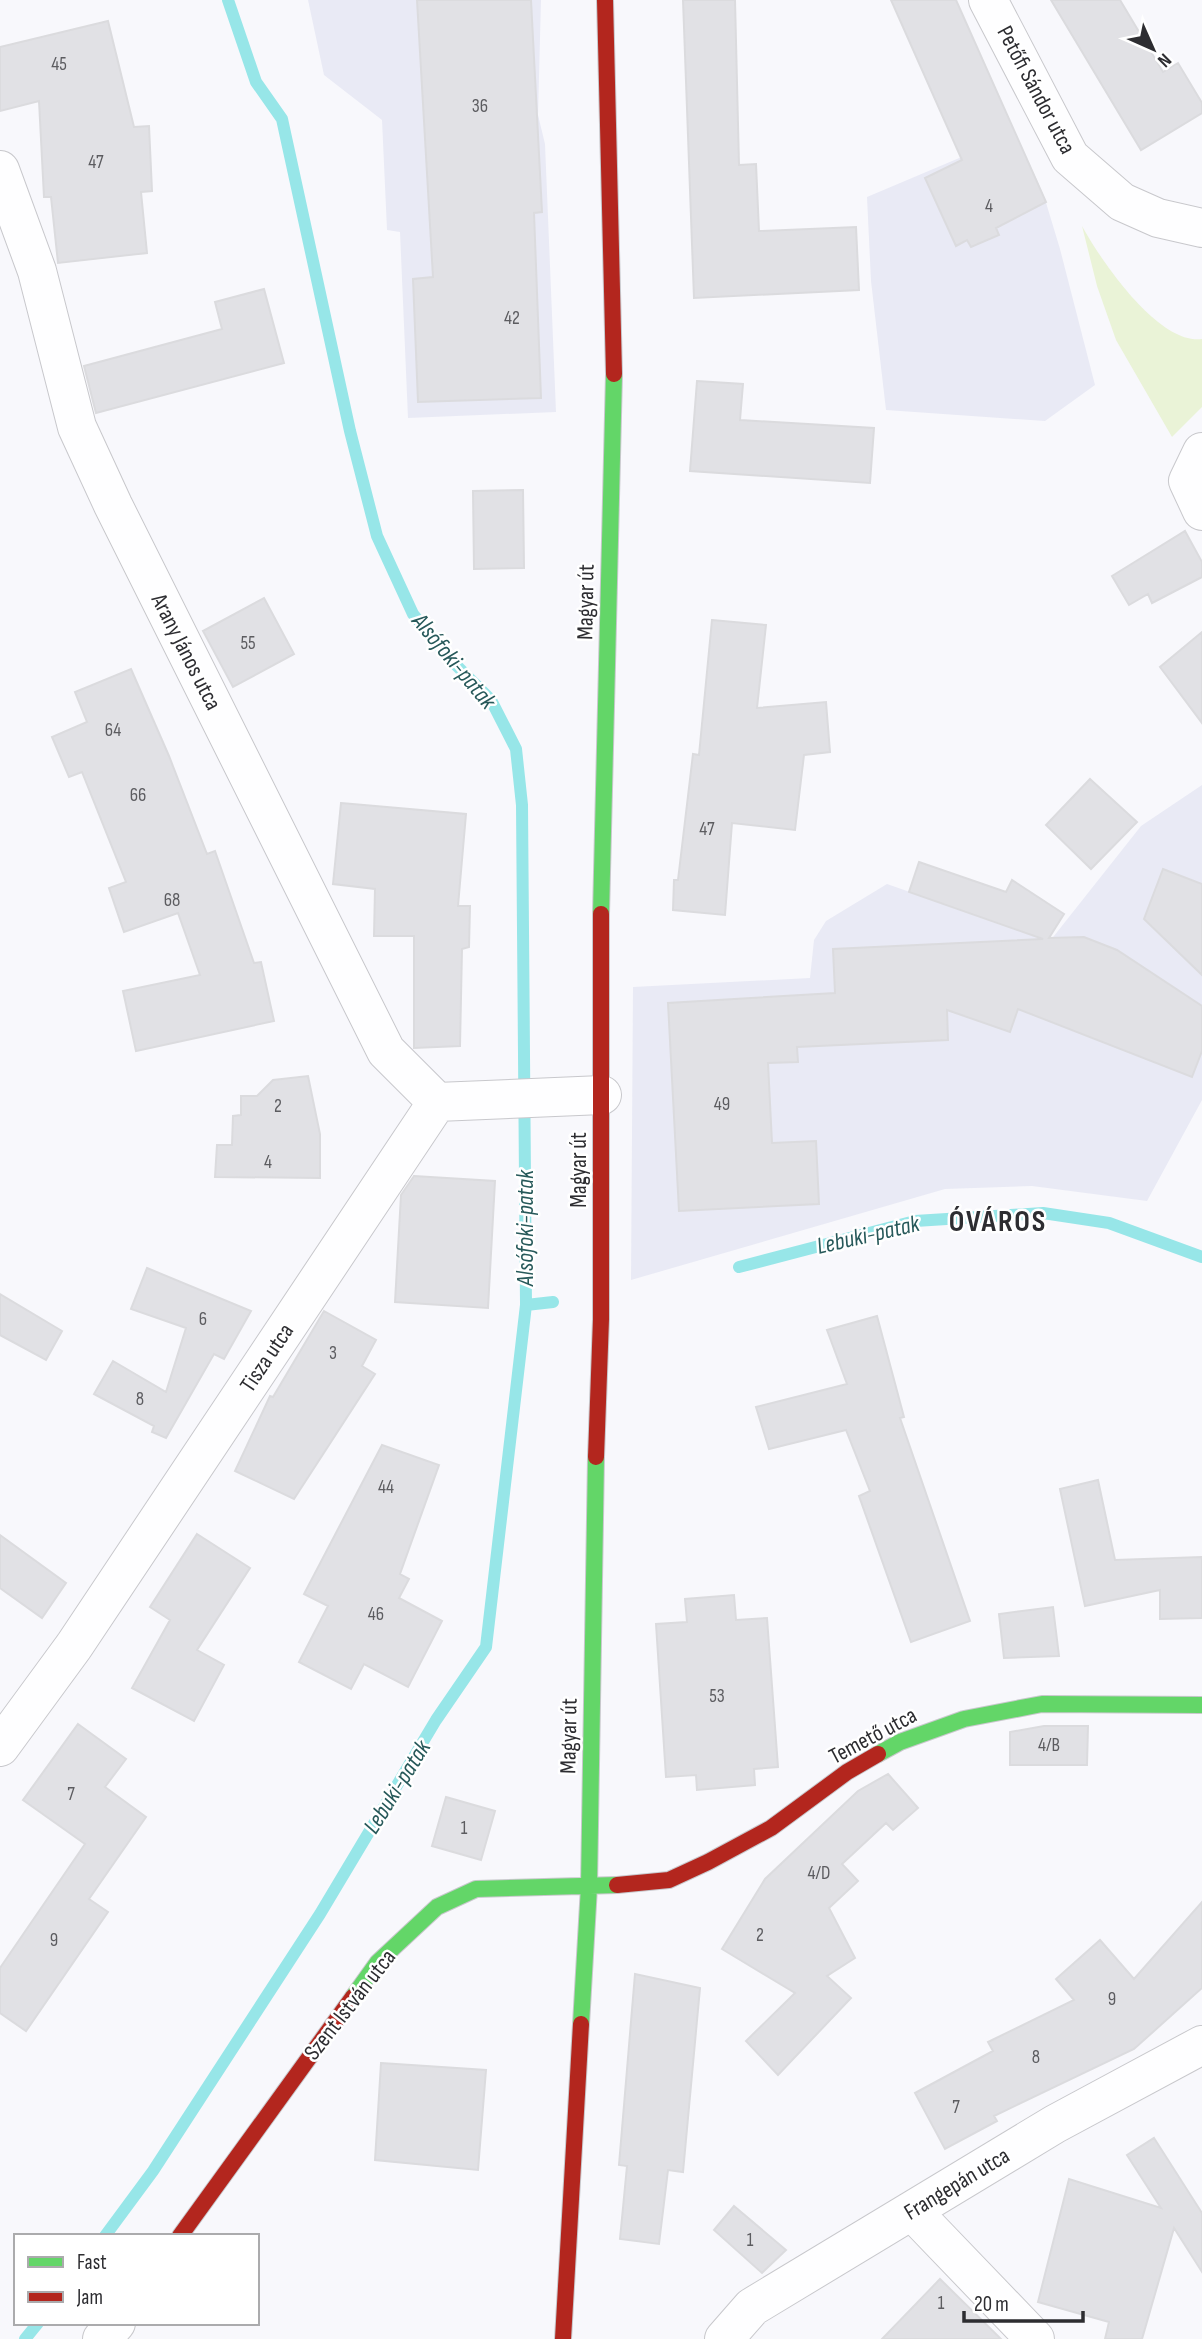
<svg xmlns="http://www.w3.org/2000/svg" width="1202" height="2339" font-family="'Sofia Sans Condensed',sans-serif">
  <rect width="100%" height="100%" fill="#f8f8fc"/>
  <path fill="#e9eaf5" d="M308,0H541L538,115L545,144L556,412L408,418L400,232L387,230L382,120L324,75Z
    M1016,134L1044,196L1060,249L1095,385L1045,421L886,410L871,281L867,197Z
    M1202,785V1100L1147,1201L1032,1186L945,1189L631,1280L633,987L810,978L814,940L826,921L887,884L1050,941L1141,826Z"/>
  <path fill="#eaf3d7" d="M1082,226C1100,259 1158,345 1202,339V407L1172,437L1116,340L1097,286Z"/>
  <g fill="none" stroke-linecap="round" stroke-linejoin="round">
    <path stroke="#97e6e8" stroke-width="12" d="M228,0L256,82L282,119L350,431L377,536L413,614L449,658L491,700L516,749L522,805L526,1305
      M739,1267L915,1221L1043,1213L1109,1223L1202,1257
      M105,2236L153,2171L320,1914L436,1720L486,1647L526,1305L553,1302
      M25,2339L38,2323"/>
  </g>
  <path fill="#e1e1e5" stroke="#dbdbde" stroke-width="2" d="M417,0H531L542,212L534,213L541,398L418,402L413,279L433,277Z
    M683,0H735L739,165L756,164L759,231L856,227L859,290L694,298Z
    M891,0H956L1046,202L996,228L999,235L971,247L967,240L956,246L925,178L962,160Z
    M1051,0H1120L1163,72L1178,63L1202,103V113L1141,150Z
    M108,21L134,127L149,126L152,191L141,192L147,253L58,263L51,197H44L39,101L0,111V47Z
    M264,289L284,363L96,413L84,366L222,329L215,302Z
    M697,381L743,384L740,420L874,428L870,483L690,471Z
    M523,490L524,568L474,569L473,491Z
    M1185,531L1202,562V577L1152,603L1148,594L1129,605L1112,576Z
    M264,598L294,654L233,687L203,631Z
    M712,620L766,625L757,708L826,702L830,752L804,755L795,830L732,823L725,915L673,910L674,880H678L693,754L699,755Z
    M1202,632V723L1160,667Z
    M131,669L169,756L207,854L215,851L254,963L261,962L274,1021L136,1051L123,991L200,975L178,913L124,932L109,888L126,882L82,772L69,777L52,737L87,722L75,692Z
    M1090,779L1137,822L1091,869L1046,825Z
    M341,803L466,814L458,906H470L469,947L462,949L460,1046L414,1048V936H374L375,889L333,884Z
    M919,862L1006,892L1012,880L1064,914L1049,938L1084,937L1117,950L1202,1006V1051L1192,1077L1018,1009L1010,1032L947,1010L948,1040L797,1047L798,1062L768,1063L772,1143L816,1141L819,1204L679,1211L668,1003L835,993L833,949L1043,939L909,892Z
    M1163,869L1202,884V975L1144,919Z
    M308,1076L320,1134V1178L215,1177L217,1145H232L233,1116L241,1115V1096H257L273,1080Z
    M414,1176L495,1181L488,1308L395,1302L401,1195Z
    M147,1268L251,1311L224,1359L214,1354L166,1438L152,1432L154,1426L94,1394L113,1361L166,1392L186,1328L131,1309Z
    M0,1294L62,1331L46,1360L0,1335Z
    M324,1311L376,1340L362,1366L375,1374L294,1499L235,1471L270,1396L273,1397Z
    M877,1316L904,1417L900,1418L970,1621L911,1642L859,1496L870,1491L846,1430L769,1449L756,1407L847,1384L827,1330Z
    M382,1445L439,1465L400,1574L409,1579L399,1598L442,1621L408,1687L364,1664L351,1689L299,1662L328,1606L304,1594Z
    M1098,1480L1115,1560L1202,1557V1618L1160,1619V1590L1085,1606L1060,1489Z
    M197,1534L250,1568L197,1650L224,1665L194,1721L132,1688L170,1620L150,1607Z
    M0,1535L66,1583L42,1618L0,1588Z
    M734,1595L736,1620L767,1618L778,1767L754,1769L755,1785L697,1790L696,1775L666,1777L656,1624L687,1622L685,1599Z
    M1053,1607L1059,1656L1004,1658L999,1614Z
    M78,1724L126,1759L105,1787L146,1817L89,1899L108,1912L26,2031L0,2013V1968L85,1844L23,1800Z
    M1044,1726H1088L1087,1765H1010V1732Z
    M888,1774L918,1808L893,1830L886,1823L842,1864L858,1881L829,1908L855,1958L827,1976L851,1998L778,2075L746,2041L795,1993L722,1949L765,1879L858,1791Z
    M446,1797L495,1811L481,1860L432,1846Z
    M1202,1902V1988L1134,2049L994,2116L997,2121L945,2149L915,2093L993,2051L988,2042L1074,2000L1056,1979L1100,1940L1134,1979Z
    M635,1974L700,1988L683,2172L668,2170L659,2244L620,2239L627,2166L619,2165Z
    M381,2063L486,2070L478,2170L375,2160Z
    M1154,2138L1202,2213V2272L1174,2228L1142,2339H1105L1109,2322L1038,2302L1069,2179L1161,2208L1127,2155Z
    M734,2206L786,2250L762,2273L714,2230Z
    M940,2279L1001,2339H882Z"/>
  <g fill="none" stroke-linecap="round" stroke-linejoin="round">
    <defs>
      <path id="street" d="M988,0L1070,157L1122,202L1158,218L1202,228
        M0,170L37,271L77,427L113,505L386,1051L437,1102
        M1202,452L1188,481L1202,511
        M437,1102L602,1095
        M0,1747L74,1646L437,1102
        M912,2211L1035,2339
        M102,2339L116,2323
        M724,2339L752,2307L1055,2124L1202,2045"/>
      <path id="fast" d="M601,914L614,374
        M878,1754L900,1742L964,1719L1042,1704L1202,1705
        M353,1997L378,1962L437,1907L476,1889L617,1885
        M581,2024L589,1887L596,1457"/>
      <path id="jam" d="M605,0L614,374
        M596,1457L601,1319V914
        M617,1885L669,1880L708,1862L771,1828L847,1772L878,1754
        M180,2236L353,1997
        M563,2339L581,2024"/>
    </defs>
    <use href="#street" stroke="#c8c8cc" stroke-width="40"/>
    <use href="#fast" stroke="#c8c8cc" stroke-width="18"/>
    <use href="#jam" stroke="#c8c8cc" stroke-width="18"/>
    <use href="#street" stroke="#fefeff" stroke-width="38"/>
    <use href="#fast" stroke="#63d668" stroke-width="16"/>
    <use href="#jam" stroke="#b3261e" stroke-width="16"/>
  </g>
  <g text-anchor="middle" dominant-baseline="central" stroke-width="5" stroke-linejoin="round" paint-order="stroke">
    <g font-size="19" fill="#5c5c60">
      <text x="59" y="64">45</text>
      <text x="480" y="106">36</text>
      <text x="96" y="162">47</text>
      <text x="989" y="206">4</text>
      <text x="512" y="318">42</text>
      <text x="248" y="643">55</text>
      <text x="113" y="730">64</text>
      <text x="138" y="795">66</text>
      <text x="707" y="829">47</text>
      <text x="172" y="900">68</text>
      <text x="722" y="1104">49</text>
      <text x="278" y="1106">2</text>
      <text x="268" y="1162">4</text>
      <text x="203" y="1319">6</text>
      <text x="333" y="1353">3</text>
      <text x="140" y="1399">8</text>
      <text x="386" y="1487">44</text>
      <text x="376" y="1614">46</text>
      <text x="717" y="1696">53</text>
      <text x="1049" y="1745">4/B</text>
      <text x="71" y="1794">7</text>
      <text x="464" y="1828">1</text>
      <text x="819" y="1873">4/D</text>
      <text x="760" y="1935">2</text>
      <text x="54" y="1940">9</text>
      <text x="1112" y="1999">9</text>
      <text x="1036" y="2057">8</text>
      <text x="956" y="2107">7</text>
      <text x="750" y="2240">1</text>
      <text x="941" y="2303">1</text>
    </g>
    <g font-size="23" fill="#2d2d31" stroke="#fff">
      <text transform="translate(1036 90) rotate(62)">Petőfi Sándor utca</text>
      <text transform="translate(586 602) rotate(-89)">Magyar út</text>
      <text transform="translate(186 652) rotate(63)">Arany János utca</text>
      <text transform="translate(579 1170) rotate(-90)">Magyar út</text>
      <text transform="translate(267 1358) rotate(-56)">Tisza utca</text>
      <text transform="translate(569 1736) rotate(-89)">Magyar út</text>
      <text transform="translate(873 1736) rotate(-28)">Temető utca</text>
      <text transform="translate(350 2005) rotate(-52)">Szent István utca</text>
      <text transform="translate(957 2184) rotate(-31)">Frangepán utca</text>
    </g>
    <g font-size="24" font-style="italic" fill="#27595a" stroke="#fff">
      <text transform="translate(454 661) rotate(50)">Alsófoki-patak</text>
      <text transform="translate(525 1228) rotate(-90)">Alsófoki-patak</text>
      <text transform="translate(868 1235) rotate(-13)">Lebuki-patak</text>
      <text transform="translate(397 1787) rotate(-58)">Lebuki-patak</text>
    </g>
    <g font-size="30" font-weight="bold" letter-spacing="2" fill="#2d2d31" stroke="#fff">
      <text x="998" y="1222">ÓVÁROS</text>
    </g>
  </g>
  <rect x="14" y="2234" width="245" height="91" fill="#ffffff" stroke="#ababad" stroke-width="2"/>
  <rect x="28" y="2257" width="35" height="10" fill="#63d668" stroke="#ababad" stroke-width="2"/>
  <text x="77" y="2269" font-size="21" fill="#2d2d31">Fast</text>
  <rect x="28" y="2292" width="35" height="10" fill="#b3261e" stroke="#ababad" stroke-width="2"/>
  <text x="77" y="2304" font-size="21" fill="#2d2d31">Jam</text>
  <g transform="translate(1153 49) rotate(135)" stroke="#ffffff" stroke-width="5" paint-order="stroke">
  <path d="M0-5L12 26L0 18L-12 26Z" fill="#2d2d31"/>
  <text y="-10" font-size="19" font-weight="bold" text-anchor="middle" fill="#2d2d31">N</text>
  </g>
  <path d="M964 2311v10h119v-10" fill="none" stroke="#2d2d31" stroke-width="3.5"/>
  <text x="974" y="2311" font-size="21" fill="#2d2d31" stroke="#ffffff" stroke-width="5" paint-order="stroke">20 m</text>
</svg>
